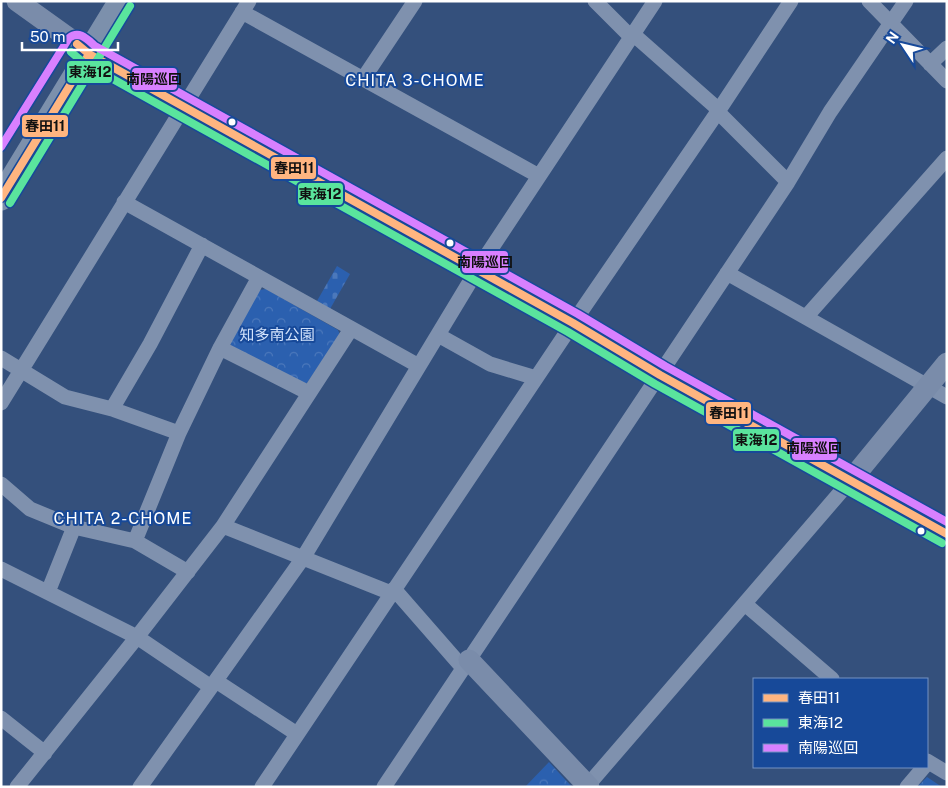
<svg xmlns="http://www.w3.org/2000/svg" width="948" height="788" font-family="'Public Sans','Noto Sans JP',sans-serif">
  <defs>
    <pattern id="cemetery-stones" width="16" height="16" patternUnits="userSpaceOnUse" patternTransform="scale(1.25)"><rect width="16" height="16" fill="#2b60af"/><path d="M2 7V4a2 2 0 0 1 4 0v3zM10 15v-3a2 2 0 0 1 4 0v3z" fill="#4b78bb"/></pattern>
    <pattern id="park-crowns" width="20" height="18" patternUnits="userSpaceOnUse" patternTransform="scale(1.25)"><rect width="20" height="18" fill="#2b60af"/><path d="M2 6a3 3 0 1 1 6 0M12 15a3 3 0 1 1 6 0" fill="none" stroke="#4b78bb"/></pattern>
  </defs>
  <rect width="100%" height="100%" fill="#34507c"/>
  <path fill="url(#cemetery-stones)" d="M337,266L350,274L330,309L317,301Z"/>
  <path fill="url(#park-crowns)" d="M266,289L338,330L340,335L307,383L301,384L232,349L230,343L259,290Z
    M549,762L572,787H525Z
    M927,777L942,787H917Z"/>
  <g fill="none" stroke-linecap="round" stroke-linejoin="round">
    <path stroke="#7f91ae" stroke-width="15" d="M595,1L631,37
      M869,1L947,81
      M242,12L539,176
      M633,34L719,110
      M930,64L947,48
      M363,79L415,1
      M718,112L788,182
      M124,202L419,366
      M727,273L947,397
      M806,317L947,158
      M438,335L490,364L536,378
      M220,348L309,393
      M1,358L65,397L112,409L179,433
      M1,403L120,210L249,1
      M112,409L150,344L202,245
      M1,484L30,509L74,527L135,541L179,433L220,348L259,277
      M223,526L391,593
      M135,541L188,572
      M1,569L137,637L211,687
      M394,589L463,668
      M48,592L74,527
      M745,604L832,679
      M216,681L297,734
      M1,718L45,753
      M927,761L947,773
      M588,785L851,480
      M17,787L137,637L223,526L351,329
      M140,787L303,558L477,270L655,1
      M262,787L573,323L719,110L791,1
      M384,787L788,182L830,112L906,1
      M907,787L924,767"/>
    <path stroke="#7a8caa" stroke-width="21" d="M17,1L77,44L89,54L573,323L660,375L947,534
      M851,480L947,363
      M469,660L589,787"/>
    <path stroke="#7c90ac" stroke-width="25" d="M1,198L121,1"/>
    <defs>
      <path id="bus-1" d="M77,44L89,54L573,323L660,375L947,534
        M1,198L89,54"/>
      <path id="bus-2" d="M71,52L84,63L568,332L655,384L942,543
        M10,203L130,6"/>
      <path id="bus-3" d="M1,147L69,38C79,30 87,39 95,46L578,314L665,366L947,522"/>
    </defs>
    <use href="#bus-1" stroke="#174999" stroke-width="11"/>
    <use href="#bus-2" stroke="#174999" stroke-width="11"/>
    <use href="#bus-3" stroke="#174999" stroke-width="11"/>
    <use href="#bus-1" stroke="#ffb580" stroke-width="8"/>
    <use href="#bus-2" stroke="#5ae49d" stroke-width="8"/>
    <use href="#bus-3" stroke="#d880ff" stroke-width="8"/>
  </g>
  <g fill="#fff" stroke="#174999" stroke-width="2">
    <circle cx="232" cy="122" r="4.5"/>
    <circle cx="450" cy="243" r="4.5"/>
    <circle cx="921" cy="531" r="4.5"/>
  </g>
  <g text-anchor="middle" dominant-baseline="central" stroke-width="4" stroke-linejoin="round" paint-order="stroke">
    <g font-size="15" fill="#d3e3fc" stroke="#174999">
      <text x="277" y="334">知多南公園</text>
    </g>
    <g font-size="16" letter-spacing="1" fill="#fff" stroke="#174999">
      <text x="415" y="80">CHITA 3-CHOME</text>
      <text x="123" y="518">CHITA 2-CHOME</text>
    </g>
  </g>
  <g stroke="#174999" stroke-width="2">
    <rect x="66" y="60" width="47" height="24" rx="5" fill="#5ae49d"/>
    <rect x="131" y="67" width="47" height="24" rx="5" fill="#d880ff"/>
    <rect x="21" y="114" width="48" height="24" rx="5" fill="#ffb580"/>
    <rect x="270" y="156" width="47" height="24" rx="5" fill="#ffb580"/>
    <rect x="297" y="182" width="47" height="24" rx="5" fill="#5ae49d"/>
    <rect x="461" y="250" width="48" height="24" rx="5" fill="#d880ff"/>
    <rect x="705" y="401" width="47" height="24" rx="5" fill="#ffb580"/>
    <rect x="732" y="428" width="48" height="24" rx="5" fill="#5ae49d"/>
    <rect x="791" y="437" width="47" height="24" rx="5" fill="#d880ff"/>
  </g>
  <g font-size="14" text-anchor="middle" font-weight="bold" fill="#111">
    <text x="90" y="77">東海12</text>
    <text x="154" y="84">南陽巡回</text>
    <text x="45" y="131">春田11</text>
    <text x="294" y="173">春田11</text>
    <text x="320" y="199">東海12</text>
    <text x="485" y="267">南陽巡回</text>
    <text x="729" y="418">春田11</text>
    <text x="756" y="445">東海12</text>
    <text x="814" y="453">南陽巡回</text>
  </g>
  <rect width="948" height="788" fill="none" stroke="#ffffff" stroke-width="5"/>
  <rect x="753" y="678" width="175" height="90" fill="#174999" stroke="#7492c2"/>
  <rect x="763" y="694" width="25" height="8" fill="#ffb580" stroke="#7492c2"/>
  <text x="798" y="703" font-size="15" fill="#ffffff">春田11</text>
  <rect x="763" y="719" width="25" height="8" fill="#5ae49d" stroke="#7492c2"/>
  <text x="798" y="728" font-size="15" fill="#ffffff">東海12</text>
  <rect x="763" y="744" width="25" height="8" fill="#d880ff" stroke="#7492c2"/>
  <text x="798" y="753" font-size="15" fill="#ffffff">南陽巡回</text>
  <g transform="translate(903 45) rotate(305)" stroke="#174999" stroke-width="4" paint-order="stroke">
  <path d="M0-4L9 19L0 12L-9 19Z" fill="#ffffff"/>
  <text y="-8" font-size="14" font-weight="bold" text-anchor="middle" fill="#ffffff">N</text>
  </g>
  <path d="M22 42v8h96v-8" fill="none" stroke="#ffffff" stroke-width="2.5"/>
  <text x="30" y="42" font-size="15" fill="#ffffff" stroke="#174999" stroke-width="4" paint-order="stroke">50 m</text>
</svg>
